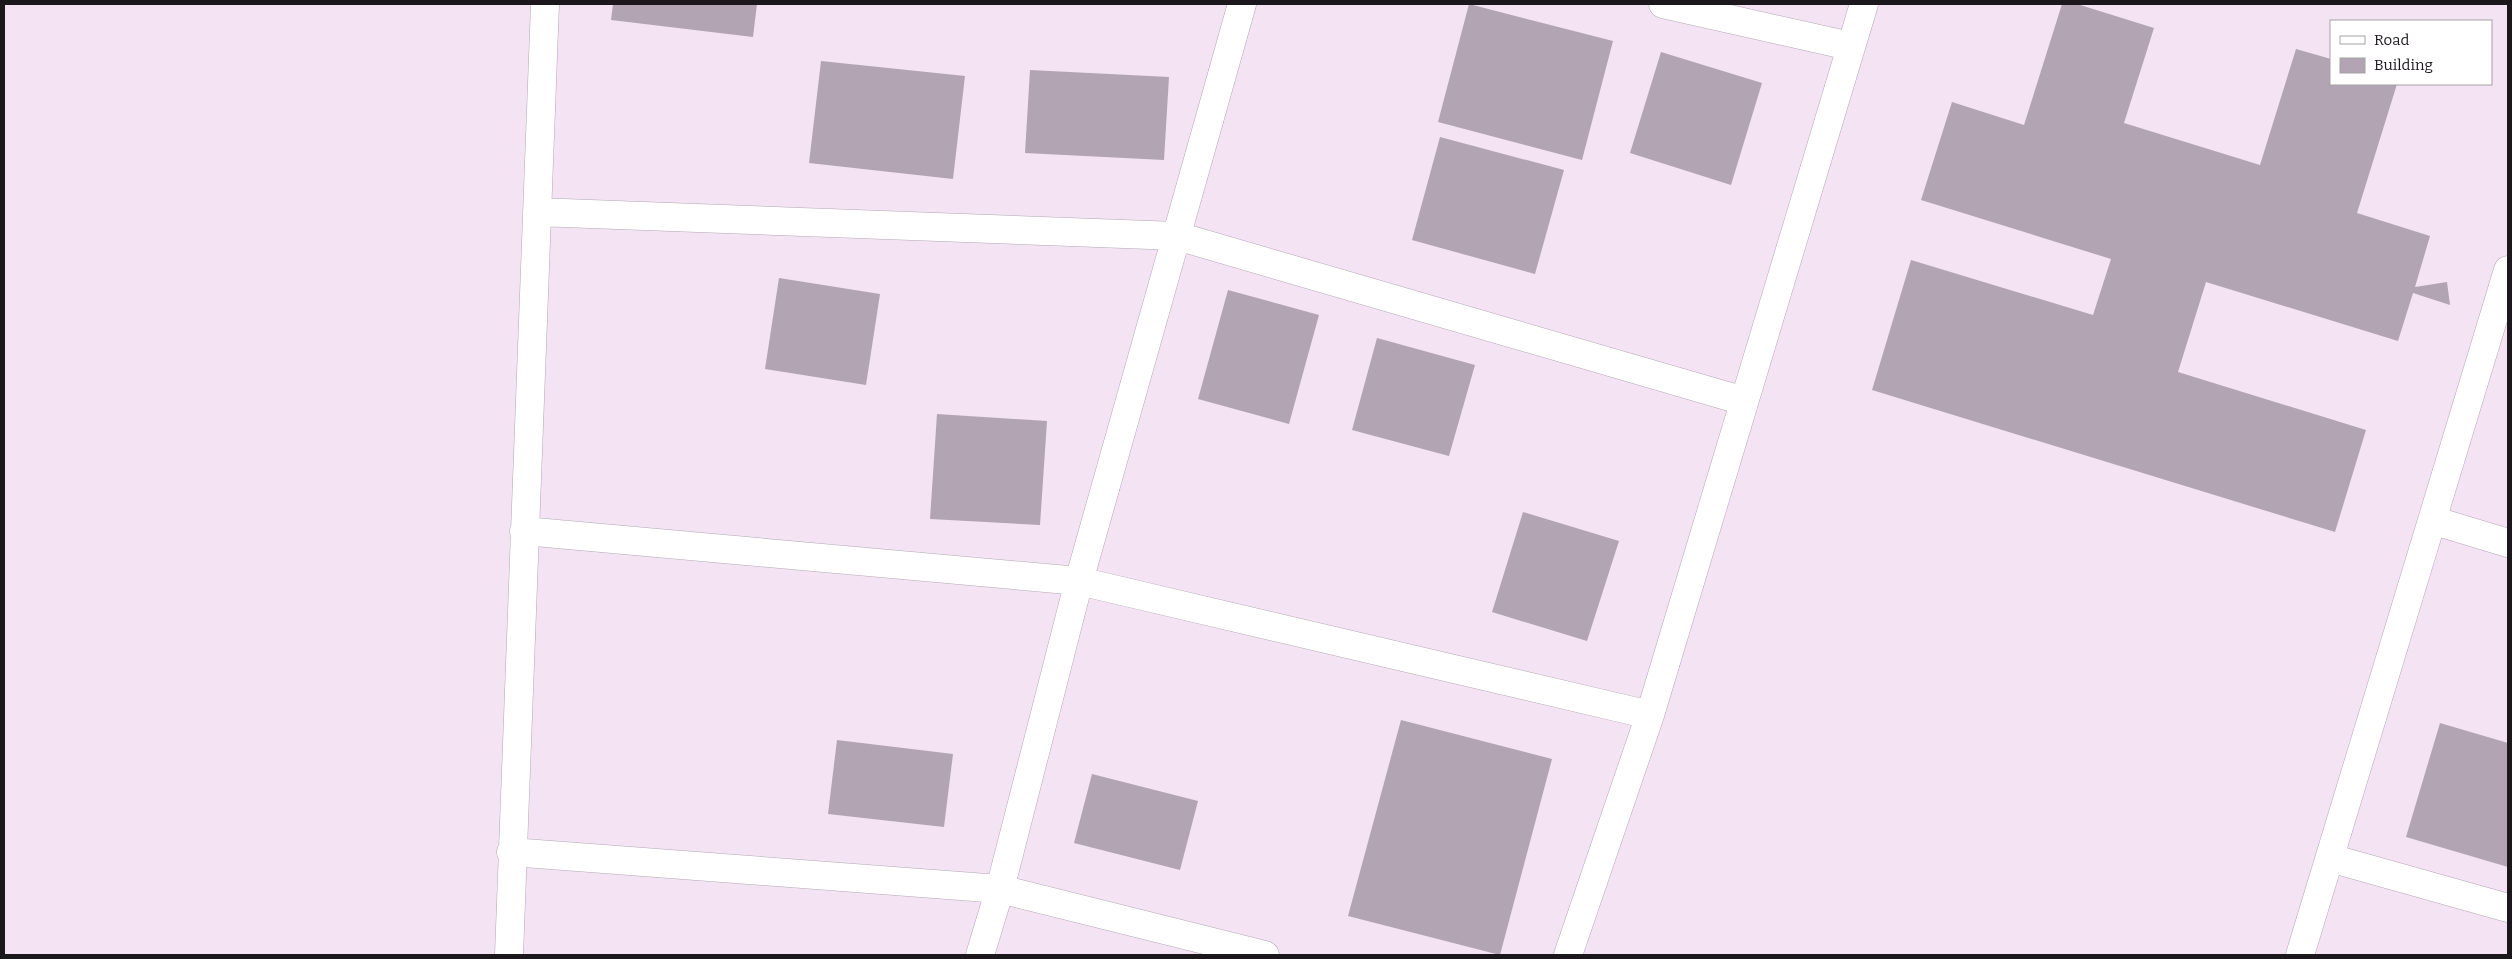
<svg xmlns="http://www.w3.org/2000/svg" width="2512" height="959" font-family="Bitter,serif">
  <rect width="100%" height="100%" fill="#f3e3f3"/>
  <path fill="#b3a4b3" d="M613,4H757L753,37L611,20Z
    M1469,4L1613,41L1582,160L1438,122Z
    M2062,4H2077L2154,28L2124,123L2260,165L2296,49L2331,59V84H2397L2357,213L2430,236L2415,287L2447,282L2450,305L2413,293L2398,341L2206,282L2178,372L2366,430L2335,532L1872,390L1911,260L2093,315L2111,259L1921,200L1952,102L2024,125Z
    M1661,52L1762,83L1731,185L1630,153Z
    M821,61L965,76L953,179L809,163Z
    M1030,70L1169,77L1164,160L1025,153Z
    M1440,137L1564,170L1535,274L1412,240Z
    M779,278L880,294L866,385L765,369Z
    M1228,290L1319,315L1289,424L1198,399Z
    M1377,338L1475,365L1449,456L1352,430Z
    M937,414L1047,421L1040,525L930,519Z
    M1523,512L1619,541L1587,641L1492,612Z
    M1401,720L1552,759L1500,955L1348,916Z
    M2440,723L2508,743V867L2406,837Z
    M837,740L953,754L944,827L828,814Z
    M1092,774L1198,801L1180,870L1074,843Z"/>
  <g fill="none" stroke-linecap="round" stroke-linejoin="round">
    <defs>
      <path id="minor" d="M1663,4L1850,46
        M537,212L1177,236L1744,401
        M2432,520L2508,543
        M524,531L1079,581L1650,715
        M511,852L1000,889L1265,955
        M2330,858L2508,908
        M509,955L545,4
        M980,955L1000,889L1079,581L1242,4
        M1568,955L1650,715L1864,4
        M2300,955L2508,270"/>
    </defs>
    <use href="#minor" stroke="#b5a7b6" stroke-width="29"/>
    <use href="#minor" stroke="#fff" stroke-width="28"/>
  </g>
  <rect width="2512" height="959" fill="none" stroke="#1c171d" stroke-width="10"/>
  <rect x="2330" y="20" width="162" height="65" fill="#ffffff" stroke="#a4a2a5"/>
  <rect x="2340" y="36" width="25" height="8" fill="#ffffff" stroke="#a4a2a5"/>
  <text x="2374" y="45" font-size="15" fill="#1c171d">Road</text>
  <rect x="2340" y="58" width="25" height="15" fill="#b3a4b3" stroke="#a4a2a5"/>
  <text x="2374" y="70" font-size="15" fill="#1c171d">Building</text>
</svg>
